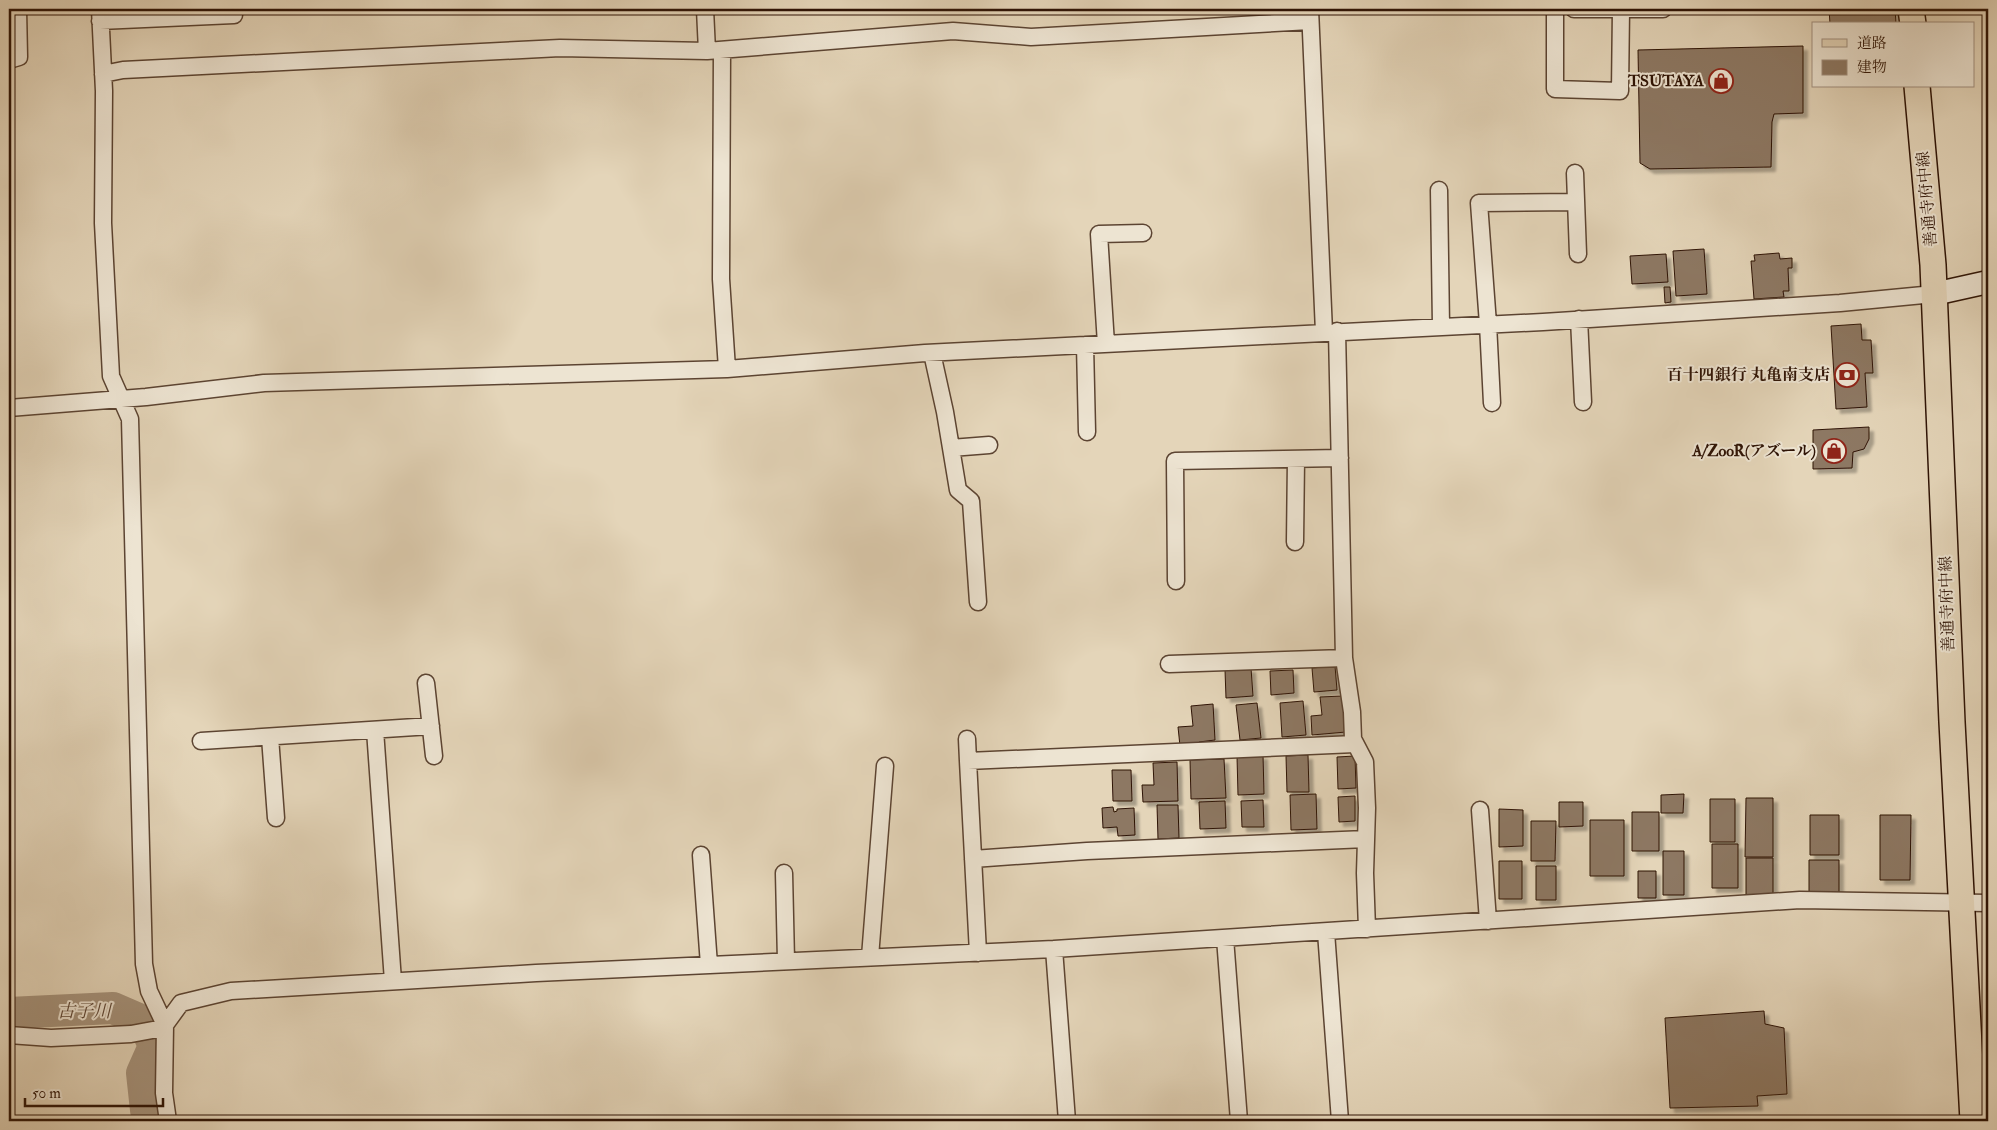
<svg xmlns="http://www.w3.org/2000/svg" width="1997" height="1130" font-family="'IM FELL Double Pica','Noto Serif JP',serif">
  <defs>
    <filter id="shadow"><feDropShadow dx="4.5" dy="4.5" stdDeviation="1" flood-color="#0004"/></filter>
  </defs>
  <rect width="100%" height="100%" fill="#e4d5b9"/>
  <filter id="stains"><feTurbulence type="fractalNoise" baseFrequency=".004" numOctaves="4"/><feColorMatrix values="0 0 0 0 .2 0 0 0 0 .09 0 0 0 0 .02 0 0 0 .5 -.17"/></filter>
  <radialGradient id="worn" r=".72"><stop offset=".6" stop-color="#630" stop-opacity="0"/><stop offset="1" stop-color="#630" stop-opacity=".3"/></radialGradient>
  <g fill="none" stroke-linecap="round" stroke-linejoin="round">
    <path stroke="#a6937c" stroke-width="32" d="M9,1013L113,1008L143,1021L154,1046L142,1073L146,1110L150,1121"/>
  </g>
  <path fill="#8d7863" stroke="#2e1305" filter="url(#shadow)" d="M1829,9H1895L1896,24H1830Z
    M1803,46V113L1774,114L1772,122L1771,167L1650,169L1640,163L1638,50Z
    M1704,249L1707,294L1676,296L1673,251Z
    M1779,253L1780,259L1792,258V268H1788L1789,291H1783L1784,297L1754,299L1751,261H1755L1754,255Z
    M1666,254L1668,282L1632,284L1630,256Z
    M1664,287H1670L1671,302L1665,303Z
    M1861,324L1862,340H1871L1873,373H1865L1867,407L1836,409L1831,326Z
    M1869,427V439L1864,449L1853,452L1852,468L1813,469V430Z
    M1335,666L1337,690L1314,692L1312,668Z
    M1251,668L1253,696L1226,698L1225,670Z
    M1293,670L1294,693L1271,695L1270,671Z
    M1343,696L1346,732L1312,735L1311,716L1322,715L1320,697Z
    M1303,701L1306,735L1282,737L1280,703Z
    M1257,703L1261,738L1240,740L1236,705Z
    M1213,704L1215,740L1199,742V744L1180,746L1178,727L1193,726L1191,706Z
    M1263,755L1264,794L1238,795L1237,756Z
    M1308,755L1309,792H1287L1286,756Z
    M1355,756L1356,788L1338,789L1337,757Z
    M1224,759L1226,798L1191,799L1190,760Z
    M1177,762L1178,801L1143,802L1142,785H1154L1153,763Z
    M1112,770H1131L1132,801H1113Z
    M1316,794L1317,829L1291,830L1290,795Z
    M1684,794L1683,813H1661V795Z
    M1355,796V821L1339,822L1338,797Z
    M1746,798H1773V857H1745Z
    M1710,799H1735V842H1710Z
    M1263,800L1264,827H1242L1241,801Z
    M1225,801L1226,828L1200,829L1199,802Z
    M1559,802H1583V826L1559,827Z
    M1157,805H1178L1179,838L1158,839Z
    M1113,807L1114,812L1117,811V809L1134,808L1135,835L1118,836L1117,827L1103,828L1102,808Z
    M1499,809L1523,810V846L1499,847Z
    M1632,812H1659V851H1632Z
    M1810,815H1839V855H1810Z
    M1880,815H1911L1910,880H1880Z
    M1590,820H1624V876H1590Z
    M1531,821H1556L1555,861H1531Z
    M1712,844H1738V888H1712Z
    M1663,851H1684V895H1663Z
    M1746,858H1773V897H1746Z
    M1809,860H1839V899L1809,898Z
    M1499,861H1522V899H1499Z
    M1536,866H1556V900H1536Z
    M1638,871H1656V898H1638Z
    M1764,1011L1765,1024L1784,1028L1787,1094L1757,1096L1758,1106L1670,1108L1665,1018Z"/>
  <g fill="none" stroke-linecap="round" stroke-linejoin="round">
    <defs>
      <path id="street" d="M100,9L104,91L103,223L111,376L130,419L144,964L149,991L165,1025L164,1093L168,1121
        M705,9L707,51
        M1310,9L1324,332
        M1555,9V89L1620,91L1621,9
        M1574,9H1663
        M100,21L234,15
        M722,50L721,279L727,369
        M9,60L19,57L18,9
        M103,74L123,70L560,48L707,51L953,31L1031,37L1310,21
        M1575,173L1578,254
        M1439,190L1441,326
        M1579,319L1583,402
        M1337,331L1344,658L1352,712L1353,739L1365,762L1367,808L1365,873L1367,929
        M1106,344L1099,234L1143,233
        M1085,345L1087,432
        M932,353L945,412L958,490L971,501L978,602
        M1492,403L1488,324L1479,203L1576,202
        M9,408L146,397L264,383L727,369L925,353L1543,322L1840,303L1934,294
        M951,448L989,445
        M1295,542L1296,459
        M1176,581L1175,461L1340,458
        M1169,664L1344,658
        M426,683L434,756
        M375,730L393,981
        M270,737L276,818
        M967,739L968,761
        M201,741L431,726
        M1480,810L1488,921
        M701,855L709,965
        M973,859L1087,851L1366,839
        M784,873L786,961
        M1326,932L1340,1121
        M1225,938L1239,1121
        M1054,949L1067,1121
        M978,953L968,761L1355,744
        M870,957L885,766
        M9,1035L51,1038L131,1034L158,1029L165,1025L181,1003L231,991L536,973L1054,949L1800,900L1988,903"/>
      <path id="secondary" d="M1934,294L1988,282"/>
      <path id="primary" d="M1911,9L1913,24
        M1917,86L1933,265L1952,722L1973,1121"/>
    </defs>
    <use href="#street" stroke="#5c4432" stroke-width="19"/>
    <use href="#secondary" stroke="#2e1305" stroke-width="25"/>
    <use href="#primary" stroke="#2e1305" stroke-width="28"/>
    <use href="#street" stroke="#ede4d2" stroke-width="16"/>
    <use href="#secondary" stroke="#ede4d2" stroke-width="22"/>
    <use href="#primary" stroke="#e4d5b9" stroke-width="25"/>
  </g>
  <defs>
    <symbol id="shop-ring" viewBox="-11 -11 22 22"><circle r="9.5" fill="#ede4d2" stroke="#8f2418" stroke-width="1.5"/><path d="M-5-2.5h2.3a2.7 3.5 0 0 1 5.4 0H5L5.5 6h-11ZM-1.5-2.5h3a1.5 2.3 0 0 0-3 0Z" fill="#8f2418"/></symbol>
    <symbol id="bank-ring" viewBox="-11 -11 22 22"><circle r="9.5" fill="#ede4d2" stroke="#8f2418" stroke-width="1.5"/><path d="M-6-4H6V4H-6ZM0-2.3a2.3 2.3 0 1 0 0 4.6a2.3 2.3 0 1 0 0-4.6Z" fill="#8f2418"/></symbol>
  </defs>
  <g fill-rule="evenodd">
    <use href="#shop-ring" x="1707" y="67" width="28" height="28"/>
    <use href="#bank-ring" x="1833" y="361" width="28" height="28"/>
    <use href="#shop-ring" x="1820" y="437" width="28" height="28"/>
  </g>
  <g text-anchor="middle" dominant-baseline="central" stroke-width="4" stroke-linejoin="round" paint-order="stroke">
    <g font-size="16" font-weight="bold" fill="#2e1305" stroke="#ede4d2" text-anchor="end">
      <text x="1704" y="81">TSUTAYA</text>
      <text x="1830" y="375">百十四銀行 丸亀南支店</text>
      <text x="1816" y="451">A/ZooR(アズール)</text>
    </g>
    <g font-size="16" fill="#2e1305" stroke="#ede4d2">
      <text transform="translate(1927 199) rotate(-95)">善通寺府中線</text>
      <text transform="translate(1947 604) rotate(-92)">善通寺府中線</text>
    </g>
    <g font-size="18" font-style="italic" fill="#5e4635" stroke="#ede4d2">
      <text x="84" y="1011">古子川</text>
    </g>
  </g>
  <rect width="1997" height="1130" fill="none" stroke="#e4d5b9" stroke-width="30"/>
  <rect x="10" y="10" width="1977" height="1110" fill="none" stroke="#2e1305" stroke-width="2.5"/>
  <rect x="15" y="15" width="1967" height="1100" fill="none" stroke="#2e1305"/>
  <rect x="1812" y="22" width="162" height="65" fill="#ede4d2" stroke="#a19080"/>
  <rect x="1822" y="39" width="25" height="8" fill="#e4d5b9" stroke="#a19080"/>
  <text x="1857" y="48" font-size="15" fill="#2e1305">道路</text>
  <rect x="1822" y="60" width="25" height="15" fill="#8d7863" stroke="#a19080"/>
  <text x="1857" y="72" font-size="15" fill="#2e1305">建物</text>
  <path d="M25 1098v8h138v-8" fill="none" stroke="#2e1305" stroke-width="2.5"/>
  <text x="32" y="1098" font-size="15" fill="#2e1305" stroke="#ede4d2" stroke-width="4" paint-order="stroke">50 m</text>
  <rect width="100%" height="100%" filter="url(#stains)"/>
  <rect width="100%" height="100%" fill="url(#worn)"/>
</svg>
